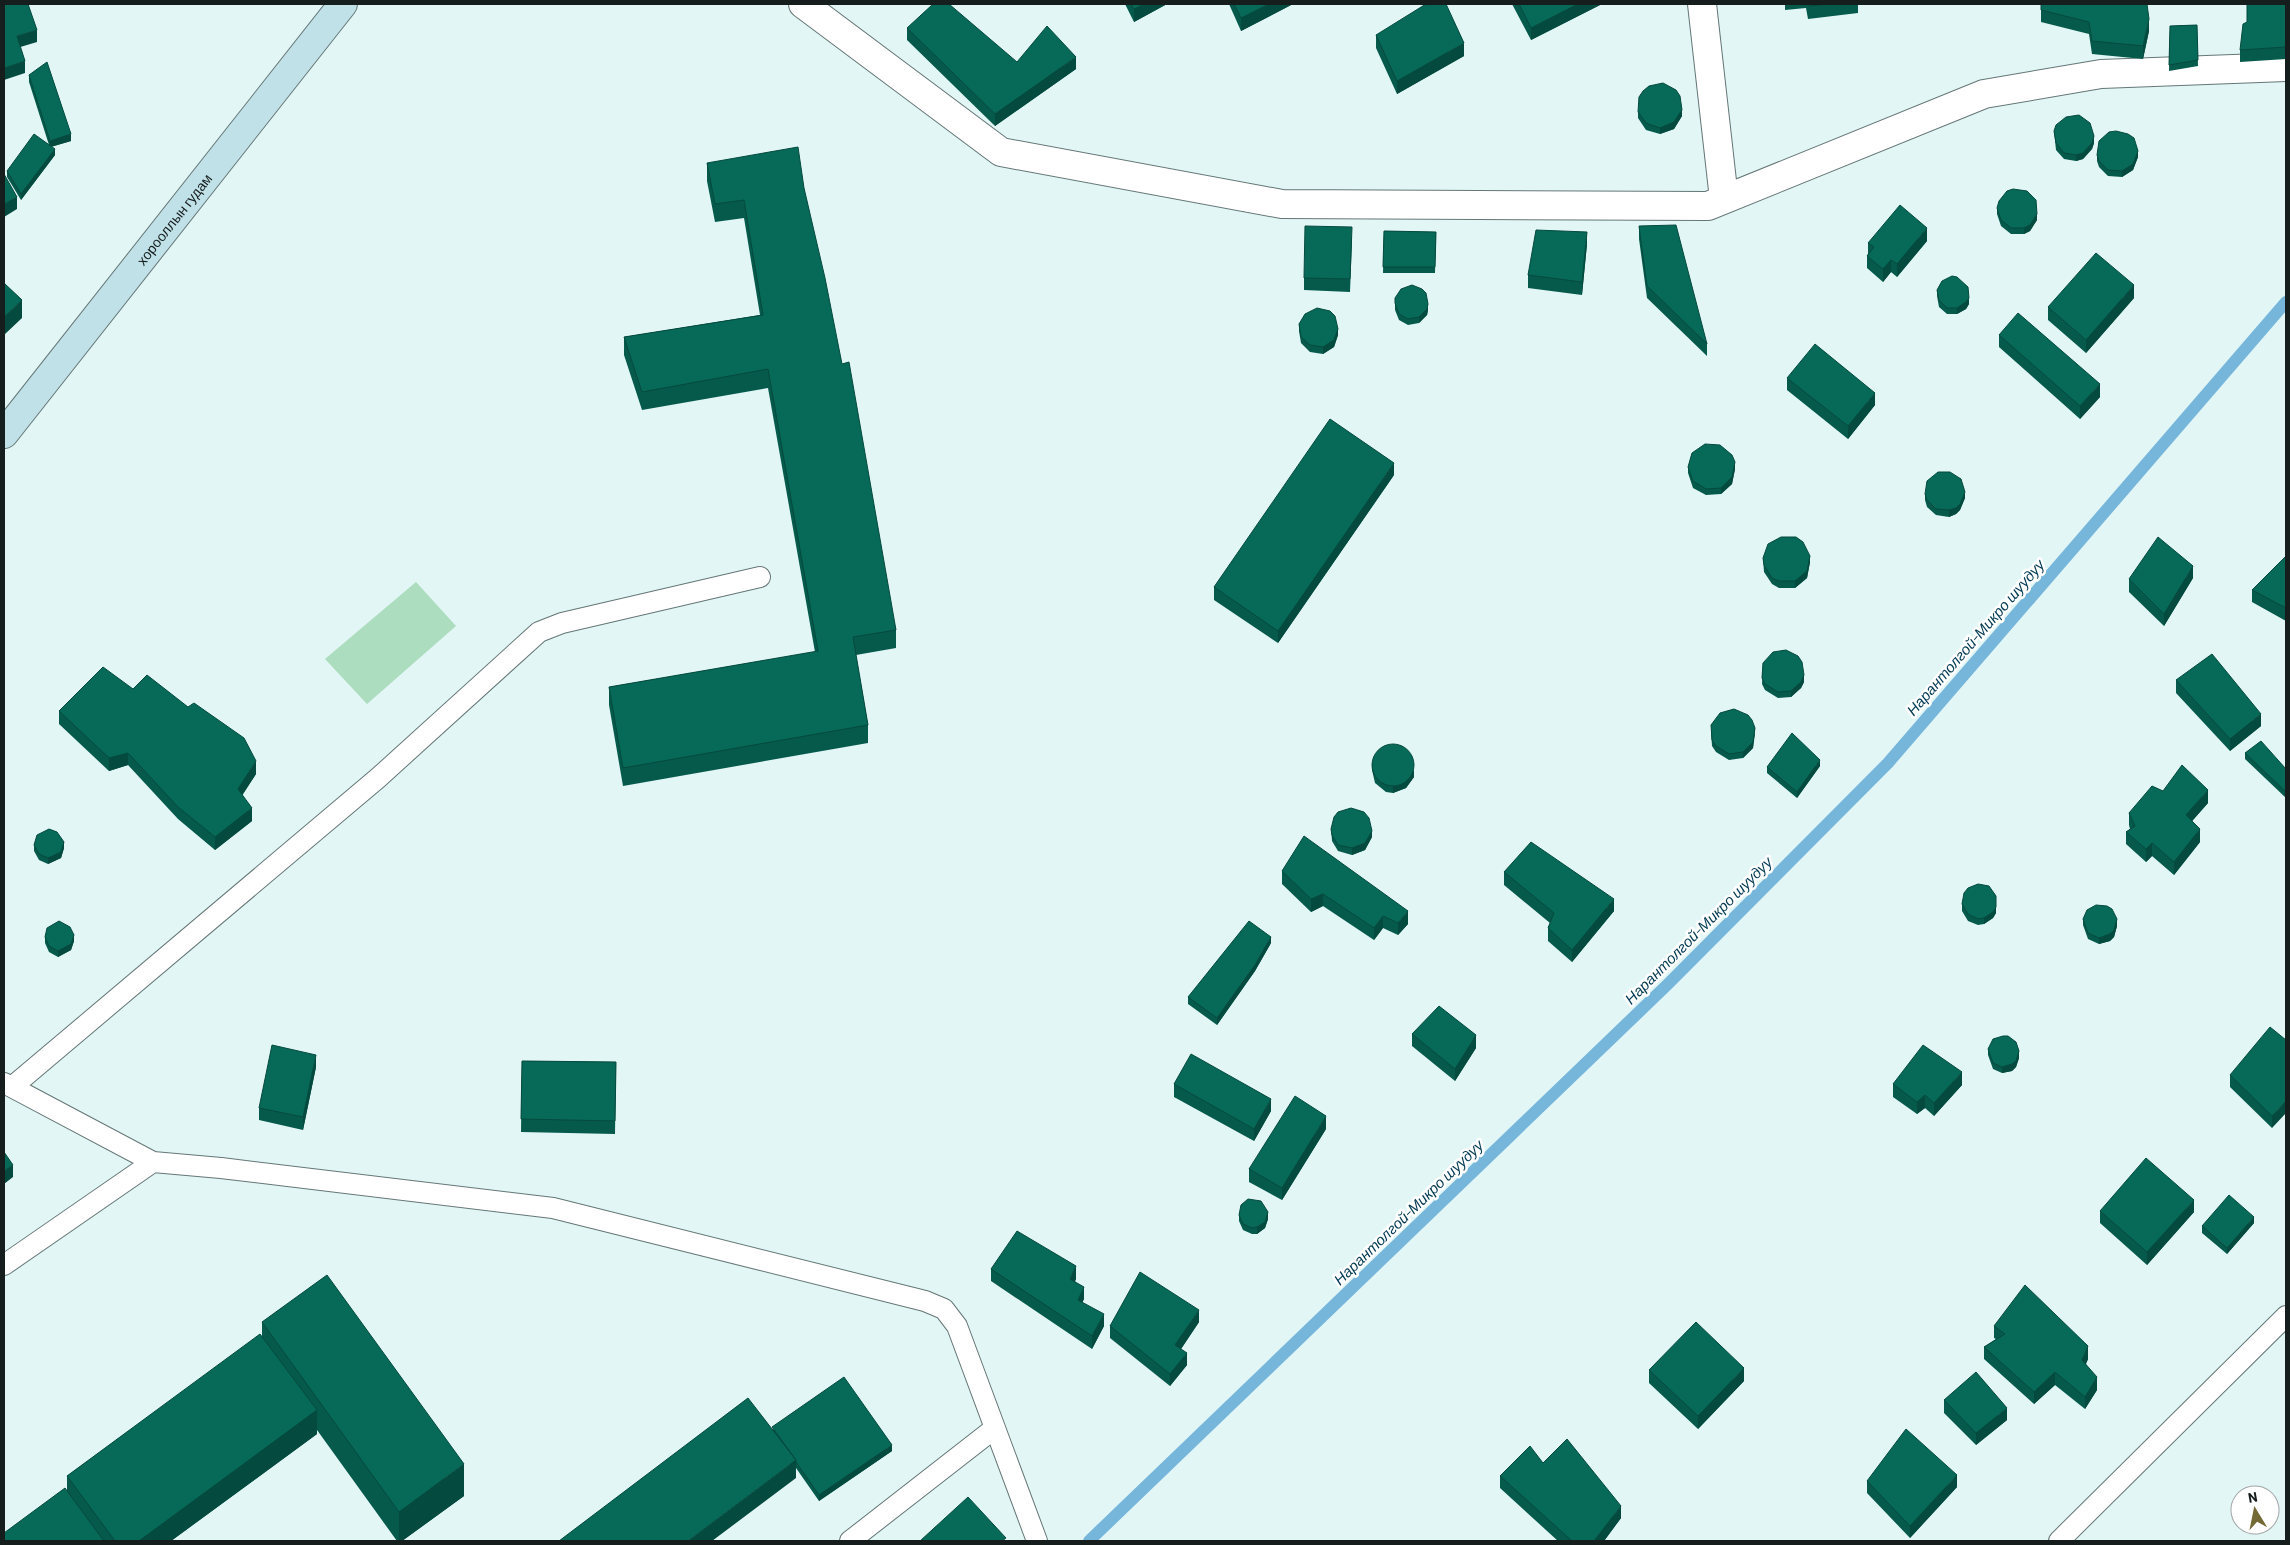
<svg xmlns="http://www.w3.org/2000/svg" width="2290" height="1545" font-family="Barlow,sans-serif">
  <rect width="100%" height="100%" fill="#e2f6f6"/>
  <path fill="#acddbe" d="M416,582L456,626L367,704L325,659Z"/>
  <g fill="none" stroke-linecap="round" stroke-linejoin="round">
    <path stroke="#77b6db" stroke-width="12" d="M1089,1541L1668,984L1888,763L2286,302"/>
    <defs>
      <path id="lane" d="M4,1083L153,1162L221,1168L553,1208L925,1301L944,1309L957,1326L1037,1541
        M12,1087L378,778L539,632L562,623L760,577
        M4,1265L153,1162
        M850,1541L995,1428
        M2059,1541L2286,1316"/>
      <path id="street" d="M803,4L1001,152L1282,204L1708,206L1984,94L2101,74L2286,67
        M1702,4L1724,199"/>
      <g id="secondary">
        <path id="s1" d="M4,434L343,4"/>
      </g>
    </defs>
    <use href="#lane" stroke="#657676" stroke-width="22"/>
    <use href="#street" stroke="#657676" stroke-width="30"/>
    <use href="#secondary" stroke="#657676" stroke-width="30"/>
    <use href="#lane" stroke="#fff" stroke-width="20"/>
    <use href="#street" stroke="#fff" stroke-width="28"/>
    <use href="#secondary" stroke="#c1e1e8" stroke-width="28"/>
  </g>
  <path fill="#065a4c" d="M1125,4H1167L1134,22Z
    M1229,4H1293L1241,31Z
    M1512,4H1602L1531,40Z
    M1785,4H1858V13L1808,19L1806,8L1785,10Z
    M2041,4L2149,31L2143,59L2092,54L2089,34L2041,22Z
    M2286,4V59L2240,62V50Z
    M2197,25L2198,66L2169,71L2170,26Z
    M907,28L1017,62L1076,69L995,126L907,40Z
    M1376,35L1464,56L1397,94L1376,48Z
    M29,75L71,141L51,147L55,155L21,200L7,177V171L49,145L29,82Z
    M1638,112L1682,116L1674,129L1660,134L1646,130L1638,118Z
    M2054,131L2094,143L2092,149L2083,159L2076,161L2064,159L2056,150Z
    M2097,155L2138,157L2133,170L2122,177L2108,176L2099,167L2097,161Z
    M707,163L804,188L896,630V648L856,655L868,725V743L623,786L609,705V687L815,652L768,388L642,410L624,355V337L760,315L744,218L715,222L707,181Z
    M1997,208L2037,220L2030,231L2024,234H2011L2001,226L1997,214Z
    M1639,226L1707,344V356L1647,298L1639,239Z
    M1384,231L1436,232L1435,273H1383Z
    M1352,240L1350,292L1304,290V278Z
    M1927,241L1897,277L1891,272L1883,282L1867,268V256L1868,254V243Z
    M1587,244L1582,295L1528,288V275Z
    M1937,290L1969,304L1966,309L1957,314H1947L1939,307L1937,296Z
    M1395,298L1428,310L1427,315L1419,323L1408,325L1399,320L1395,310Z
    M2134,298L2086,353L2048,320V307Z
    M1299,324L1338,335L1334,347L1323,354L1310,352L1301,343L1299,331Z
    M1999,335L2100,397L2080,419L1999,347Z
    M1787,378L1875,405L1848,439L1787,390Z
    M1688,467L1735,469L1732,484L1721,494L1706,495L1693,488L1688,473Z
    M1394,475L1278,643L1214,600V587Z
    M1925,494L1965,498L1960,510L1956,514L1949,517L1936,515L1927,507L1925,500Z
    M2286,556V621L2252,602V590Z
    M1763,558L1810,562L1807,578L1795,588H1779L1772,584L1764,572Z
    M2193,578L2164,626L2129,592V579Z
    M1763,663L1804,682L1801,688L1791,697L1778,698L1765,690L1762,684Z
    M2176,680L2261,726L2230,751L2176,693Z
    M133,689L256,774L242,795L252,821L215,850L178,819L128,765L109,771L59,724V711Z
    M1711,731L1755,734L1753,748L1743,758L1729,760L1716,752L1712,746Z
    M2245,753L2286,769V798L2245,759Z
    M1372,763L1414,777L1406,788L1393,793L1386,792L1375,783L1372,770Z
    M1820,766L1797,798L1767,773V767Z
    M2163,791L2208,803L2192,821L2200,842L2174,875L2152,856L2146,862L2126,844V832L2130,829L2129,825V813Z
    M1331,829L1372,837L1365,850L1352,855L1338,851L1332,841Z
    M34,845L64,848L61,858L48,864L39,860L34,851Z
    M1282,871L1408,924L1398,935L1383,928L1374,940L1323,906L1311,912L1282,884Z
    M1504,872L1614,911L1572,962L1548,941V928L1550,923L1504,885Z
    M1962,904L1996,913L1993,918L1984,924L1978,925L1968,921L1962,911Z
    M2083,919L2117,926L2114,937L2110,941L2099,944L2088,939L2083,925Z
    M45,937L74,941L71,950L58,957L49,952L45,943Z
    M1271,943L1255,971L1217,1025L1188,1004V997Z
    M1412,1034L1476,1048L1455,1081L1412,1046Z
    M2286,1040L2272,1128L2230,1087V1075Z
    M1988,1049L2019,1058L2016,1067L2012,1071L2002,1073L1993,1069L1988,1055Z
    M522,1061L616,1062L615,1134L521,1132Z
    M316,1067L303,1130L259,1120V1108Z
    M1174,1084L1271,1111L1254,1141L1174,1097Z
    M1893,1084L1962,1085L1934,1116L1925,1108L1917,1114L1893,1097Z
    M1326,1129L1282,1200L1249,1182V1169Z
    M2100,1211L2194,1212L2147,1265L2100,1223Z
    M1239,1215L1268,1219L1265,1228L1257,1234H1252L1243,1230L1239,1221Z
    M2254,1223L2227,1254L2202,1233V1226Z
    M991,1269L1076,1279L1075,1281L1084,1299L1082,1302L1104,1326L1092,1349L991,1281Z
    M262,1322L464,1496L402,1541H397L317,1430V1434L171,1541H4L67,1491V1476L262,1336Z
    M1199,1322L1181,1349L1187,1365L1170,1386L1110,1338V1326Z
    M1994,1326L2088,1359L2086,1364L2097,1390L2085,1409L2055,1385L2034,1404L1984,1359V1347L1996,1339L1994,1338Z
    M1649,1370L1744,1381L1698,1429L1649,1383Z
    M1944,1400L2007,1420L1976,1445L1944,1413Z
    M772,1429L892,1451L819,1501L796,1468V1478Z
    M1500,1476L1621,1518L1604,1541H1558L1500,1488Z
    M1867,1481L1957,1487L1910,1538L1867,1493Z"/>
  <path fill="#054a3e" d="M1144,4H1167L1134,22V9Z
    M1269,4H1293L1241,31V18Z
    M1578,4H1602L1531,40V28Z
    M2149,19V31L2143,59V46Z
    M37,30V42L17,48V36Z
    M1464,43V56L1397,94V81Z
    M1076,57V69L995,126V114Z
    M25,61V73L4,80V68Z
    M1682,110V116L1674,129L1660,134V128Z
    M71,134V141L50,147V141Z
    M2094,136V143L2092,149L2083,159L2076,161V155Z
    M55,149V155L21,200V194Z
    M2138,151V157L2133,170L2122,177V171Z
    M17,197V209L4,217V204Z
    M2037,214V220L2030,231L2024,234V228Z
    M1927,228V241L1897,277V264Z
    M1587,232V244L1582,295V282Z
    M1891,260V272L1883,282V269Z
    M2134,285V298L2086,353V340Z
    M1969,298V304L1966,309L1957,314V308Z
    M22,300V318L4,335V317Z
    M1428,304V310L1427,315L1419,323V317Z
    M1338,329V335L1334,347L1323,354V347Z
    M2100,384V397L2080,419V406Z
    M1875,393V405L1848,439V426Z
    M1735,462V469L1732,484L1721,494V488Z
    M1394,463V475L1278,643V631Z
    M1965,492V498L1960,510L1956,514L1949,517V510Z
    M1810,556V562L1807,578L1795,588V581Z
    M2193,566V578L2164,626V614Z
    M1804,675V682L1801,688L1791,697V691Z
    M2261,714V726L2230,751V739Z
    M1755,728L1753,748L1743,758V752Z
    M128,753V765L109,771V758Z
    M1820,760V766L1797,798V792Z
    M256,761V774L238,802V789Z
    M1414,770V777L1406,788L1393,793V786Z
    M2208,790V803L2186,828V815Z
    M252,808V821L215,850V837Z
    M2200,829V842L2174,875V862Z
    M1372,831V837L1365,850L1352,855V848Z
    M64,842V848L61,858L48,864V858Z
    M2152,843V856L2146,862V849Z
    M1323,894V906L1311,912V899Z
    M1614,899V911L1572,962V950Z
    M1996,907V913L1993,918L1984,924V918Z
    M1408,911V924L1398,935V923Z
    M1383,916V928L1374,940V928Z
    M2117,919V926L2114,937L2110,941L2099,944V938Z
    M74,935V941L71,950L58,957V951Z
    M1271,937V943L1255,971L1217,1025V1018Z
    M1476,1035V1048L1455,1081V1069Z
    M2019,1051V1058L2016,1067L2012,1071L2002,1073V1067Z
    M316,1055V1067L303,1130V1117Z
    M1962,1072V1085L1934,1116V1103Z
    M1925,1095V1108L1917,1114V1102Z
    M1271,1099V1111L1254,1141V1129Z
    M2286,1101V1113L2272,1128V1116Z
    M1326,1116V1129L1282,1200V1188Z
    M13,1165V1177L4,1184V1171Z
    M2194,1200V1212L2147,1265V1252Z
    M1268,1212V1219L1265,1228L1257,1234V1227Z
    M2254,1217V1223L2227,1254V1248Z
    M1076,1266V1279L1070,1291V1279Z
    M1084,1287V1299L1078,1312V1300Z
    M1199,1310V1322L1175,1358V1345Z
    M1104,1314V1326L1092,1349V1336Z
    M2088,1346V1359L2082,1372V1360Z
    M1187,1353V1365L1170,1386V1374Z
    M1744,1368V1381L1698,1429V1416Z
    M2055,1372V1385L2034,1404V1392Z
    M2097,1377V1390L2085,1409V1397Z
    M2007,1408V1420L1976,1445V1433Z
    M317,1410V1434L171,1541H139Z
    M892,1445V1451L819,1501V1495Z
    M796,1460V1478L712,1541H688Z
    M464,1464V1496L402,1541H399V1512Z
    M1957,1475V1487L1910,1538V1526Z
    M1621,1506V1518L1604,1541H1594Z"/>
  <path fill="#076958" stroke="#054a3e" d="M4,4H28L37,30L17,36L25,61L4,68Z
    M933,4H949L1017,62L1047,26L1076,57L995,114L907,28Z
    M1131,4H1144L1134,9Z
    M1234,4H1269L1241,18Z
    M1426,4H1446L1464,43L1397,81L1376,35Z
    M1519,4H1578L1531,28Z
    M1807,4H1831L1808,6Z
    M2041,4H2147L2149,19L2143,46L2092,41L2089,22L2041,10Z
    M2247,4H2286V47L2240,50L2243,24L2247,22Z
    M2197,25L2198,60L2169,65L2170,26Z
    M47,62L71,134L50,141L29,75Z
    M1663,83L1676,90L1680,96L1682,110L1674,122L1660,128L1646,123L1638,112L1639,97L1643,91L1649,86Z
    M2079,115L2090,123L2094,136L2092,143L2083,153L2076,155L2064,153L2056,143L2054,131L2056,125L2066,117Z
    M2116,131L2128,134L2134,138L2138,151L2133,164L2122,171L2108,170L2099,161L2097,155L2099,141L2109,132Z
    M34,134L55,149L21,194L7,171Z
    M798,147L804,188L825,278L842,364L849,362L896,630L853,637L868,725L623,768L609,687L818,651L768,369L642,392L624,337L763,315L744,200L715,204L707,163Z
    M4,174L17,197L4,204Z
    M2013,189L2027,191L2036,200L2037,214L2030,225L2024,228H2011L2001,220L1997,208L1999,201L2007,191Z
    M1900,205L1927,228L1897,264L1891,260L1883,269L1867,256L1874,247L1868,243Z
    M1676,225L1707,344L1647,286L1639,226Z
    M1305,226L1352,227L1350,279L1304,278Z
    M1536,230L1587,232L1582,282L1528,275Z
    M1384,231L1436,232L1435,267H1383Z
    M2096,253L2134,285L2086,340L2048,307Z
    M1952,276L1957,277L1968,287L1969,298L1966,302L1957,308H1947L1939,300L1937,290L1942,281Z
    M4,283L22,300L4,317Z
    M1412,285L1422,289L1426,293L1428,304L1427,309L1419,317L1408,319L1399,314L1395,303V298L1401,289Z
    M1317,308L1330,311L1335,316L1338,329L1334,340L1323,347L1310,345L1301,337L1299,324L1305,314Z
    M2018,313L2100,384L2080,406L1999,335Z
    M1815,344L1875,393L1848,426L1787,378Z
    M1330,419L1394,463L1278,631L1214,587Z
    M1705,444L1720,445L1732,455L1735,462L1732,477L1721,488L1706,489L1693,481L1688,467L1692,453Z
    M1938,472H1950L1961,479L1965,492L1960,504L1956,508L1949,510L1936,509L1927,500L1925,494L1927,481Z
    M1781,537H1796L1803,542L1810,556L1807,571L1795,581H1779L1772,578L1764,565L1763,558L1768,544Z
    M2158,537L2193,566L2164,614L2129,579Z
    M2286,556V608L2252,590Z
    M1786,650L1798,656L1802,662L1804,675L1801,682L1791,691L1778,692L1765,684L1762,678L1763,663L1773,652Z
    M2212,654L2261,714L2230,739L2176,680Z
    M103,667L133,689L147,675L188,707L194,703L244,738L256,761L238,789L252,808L215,837L178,807L128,753L109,758L59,711Z
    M1734,709L1748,715L1752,720L1755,728L1753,742L1743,752L1729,754L1716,746L1712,740L1711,725L1720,713Z
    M1792,733L1820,760L1797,792L1767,767Z
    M2261,741L2286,769V792L2245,753Z
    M1372 765a21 21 0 1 1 42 0a21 21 0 1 1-42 0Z
    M2182,765L2208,790L2186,815L2200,829L2174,862L2152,843L2146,849L2126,832L2135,826L2129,813L2152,786L2163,791Z
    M1351,808L1364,812L1369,818L1372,831L1365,843L1352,848L1338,845L1332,835L1331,829L1334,817L1338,812Z
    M49,829L57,832L64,842L61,852L48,858L39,854L34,845L37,835Z
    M1304,836L1408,911L1398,923L1383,916L1374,928L1323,894L1311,899L1282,871Z
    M1531,842L1614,899L1572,950L1548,928L1554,913L1504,872Z
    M1978,884L1989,886L1996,896V907L1993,912L1984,918L1978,919L1968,914L1962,904L1964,893L1968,888Z
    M2096,905L2107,906L2112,909L2117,919L2114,930L2110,934L2099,938L2088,933L2083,919L2087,910Z
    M59,921L70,927L74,935L71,944L58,951L49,946L45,937L47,928Z
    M1249,921L1271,937L1255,965L1217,1018L1188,997Z
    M1439,1006L1476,1035L1455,1069L1412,1034Z
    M2270,1027L2286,1040V1101L2272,1116L2230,1075Z
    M2003,1036H2008L2016,1042L2019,1051L2016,1061L2012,1064L2002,1067L1993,1063L1988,1049L1993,1039Z
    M272,1045L316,1055L303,1117L259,1108Z
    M1923,1045L1962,1072L1934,1103L1925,1095L1917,1102L1893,1084Z
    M1191,1054L1271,1099L1254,1129L1174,1084Z
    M522,1061L616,1062L615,1121L521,1119Z
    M1295,1096L1326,1116L1282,1188L1249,1169Z
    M4,1152L13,1165L4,1171Z
    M2146,1158L2194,1200L2147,1252L2100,1211Z
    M2229,1195L2254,1217L2227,1248L2202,1226Z
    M1248,1199L1261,1201L1268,1212L1265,1222L1257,1227L1252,1228L1243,1224L1239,1215L1241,1205Z
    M1017,1231L1076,1266L1070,1279L1084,1287L1078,1300L1104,1314L1092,1336L991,1269Z
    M1140,1272L1199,1310L1175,1345L1187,1353L1170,1374L1110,1326Z
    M327,1275L464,1464L399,1512L262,1322Z
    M2025,1285L2088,1346L2082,1360L2097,1377L2085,1397L2055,1372L2034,1392L1984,1347L2005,1334L1994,1326Z
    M1696,1322L1744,1368L1698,1416L1649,1370Z
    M260,1334L317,1410L139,1541H115L67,1476Z
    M1976,1372L2007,1408L1976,1433L1944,1400Z
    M844,1377L892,1445L819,1495L796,1462V1460L772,1427Z
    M748,1398L796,1460L688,1541H559Z
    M1906,1429L1957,1475L1910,1526L1867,1481Z
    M1567,1439L1621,1506L1594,1541H1572L1500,1476L1530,1446L1543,1463Z
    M65,1488L104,1541H4V1533Z
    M968,1497L1006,1538L1002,1541H920Z"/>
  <g text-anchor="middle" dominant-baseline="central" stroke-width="5" stroke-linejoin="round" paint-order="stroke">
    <g font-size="14" fill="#161d1d" stroke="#fff">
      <text stroke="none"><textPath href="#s1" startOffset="274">хорооллын гудам</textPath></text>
    </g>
    <g font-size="15" font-style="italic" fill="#023a53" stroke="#fff">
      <text transform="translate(1975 637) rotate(-49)">Нарантолгой-Микро шуудуу</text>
      <text transform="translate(1698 930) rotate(-45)">Нарантолгой-Микро шуудуу</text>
      <text transform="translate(1408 1212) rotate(-44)">Нарантолгой-Микро шуудуу</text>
    </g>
  </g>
  <rect width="2290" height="1545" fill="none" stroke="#161d1d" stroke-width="10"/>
  <g transform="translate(2255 1510) rotate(350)"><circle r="24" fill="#ffffff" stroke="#a2a5a5"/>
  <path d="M0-4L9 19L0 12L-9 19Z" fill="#736935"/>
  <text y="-8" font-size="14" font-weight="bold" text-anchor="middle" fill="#161d1d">N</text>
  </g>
</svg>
